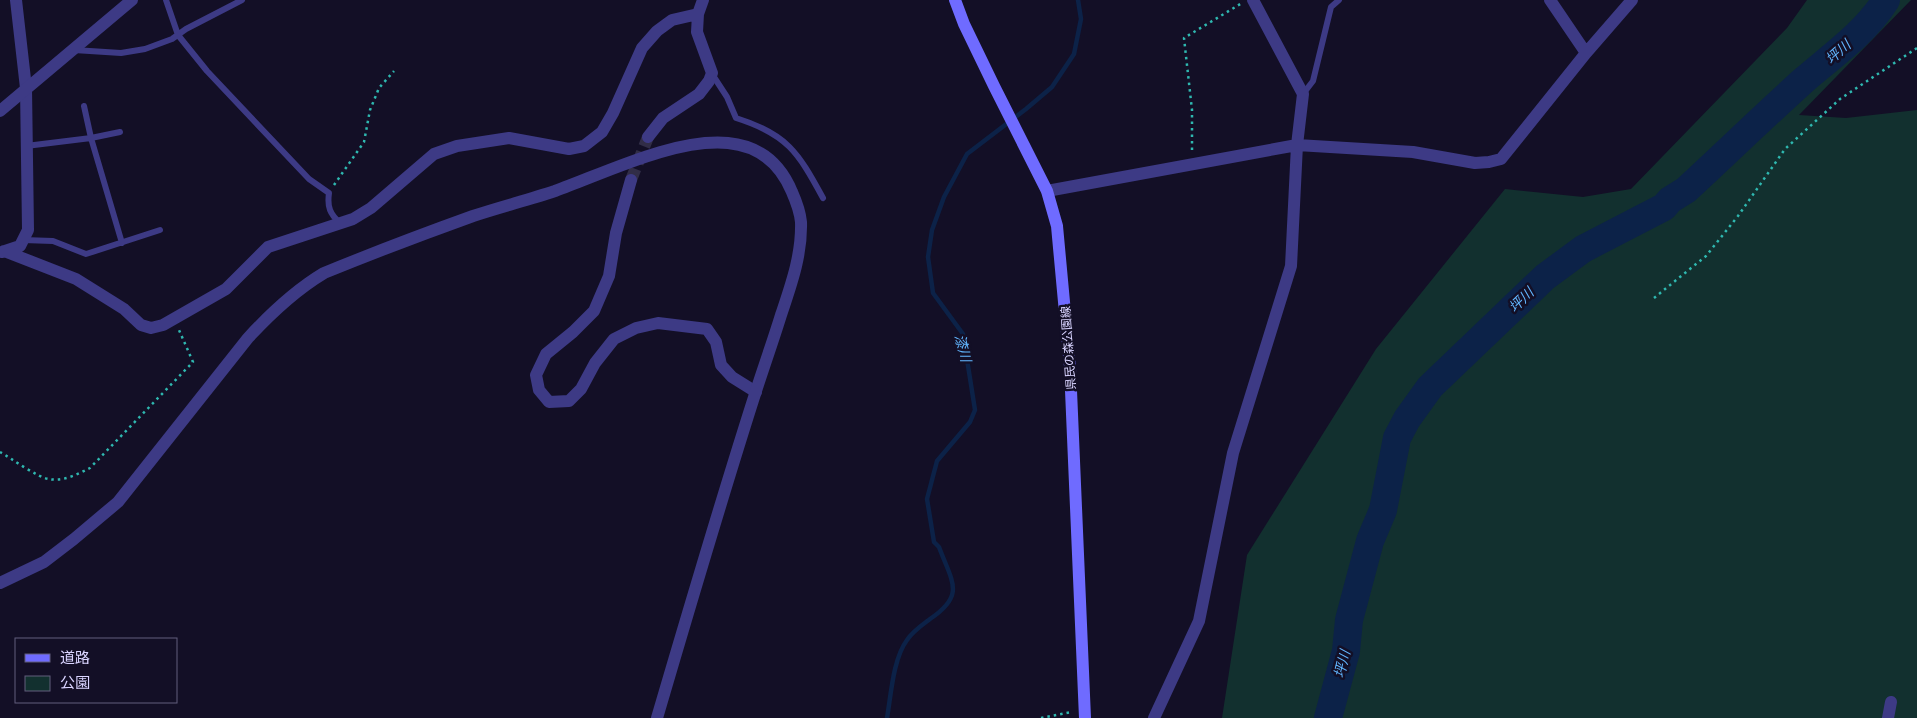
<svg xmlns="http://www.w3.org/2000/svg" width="1917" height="718" font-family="Montserrat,'Noto Sans JP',sans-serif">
  <rect width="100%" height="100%" fill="#130f26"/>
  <path fill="#12302f" d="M1807,0H1911L1799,115L1846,118L1917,110V718H1222L1247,555L1376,349L1505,189L1583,197L1631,189L1787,28Z"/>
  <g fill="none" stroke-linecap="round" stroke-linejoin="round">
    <path stroke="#0c2248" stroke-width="4.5" d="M887,718C891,695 893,659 907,640C913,631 922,625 930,619C966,595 952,582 939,547L934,542L927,499L937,461L970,422L975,410L963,334L933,293L928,257L932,230L944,197L967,154L1026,109L1052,87L1074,54L1081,19L1078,0"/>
    <path stroke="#0c2248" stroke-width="28" d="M1328,718L1346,651L1349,620L1370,541L1383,510L1397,438L1407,419L1430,387L1545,277L1583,249L1664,207L1670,200L1686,190C1725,154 1764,116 1804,80C1833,55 1865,33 1886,0"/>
    <path stroke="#312d47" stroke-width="12" stroke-dasharray="12 6" stroke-linecap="butt" d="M631,180L648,137"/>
    <path stroke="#2fb8b0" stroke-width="2.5" stroke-dasharray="2.5 4" stroke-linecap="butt" d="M1192,150V110L1184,38L1242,3
      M334,185L364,142L370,110L379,88L394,71
      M1654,298L1706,256L1738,216L1785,149L1840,99L1917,48
      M0,452C11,458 38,478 49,479C63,482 78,474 90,468L193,362L179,330
      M1041,718L1072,712"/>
    <path stroke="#3d3a85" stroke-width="6" d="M166,0L178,35L207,71L309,179L329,193C327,207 330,214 340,223
      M74,50L121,53L145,49L172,39L186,29L242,0
      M712,74L727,97L736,118C787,134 798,152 823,198
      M1303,94L1313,81L1331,7L1339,0
      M84,106L91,138L122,243
      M26,146L91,138L120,132
      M23,240L53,241L86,254L160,230"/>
    <path stroke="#3d3a85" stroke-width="12" d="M1550,0L1586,53
      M648,137L663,118L699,94L709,81L712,73L697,32L698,14L703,0
      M631,180L616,233L609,276L594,311L573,332L546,354L536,375L539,390L549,402L569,401L581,389L595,363L614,339L636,328L658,323L707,329L716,342L721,365L732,377L756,392
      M1047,191L1297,145L1413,152L1475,163L1489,162L1501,159L1586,53L1632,0
      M4,251L76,279L124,309L141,325L151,328L163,325L226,289L268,247L353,219L371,208L434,154L457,146L509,138L569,149L584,146L602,132L613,113L642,48L657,31L672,20L698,14
      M2,252L20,246L28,230L26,88L16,0
      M1154,718L1199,621L1233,453L1291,266L1297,145L1303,94L1253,0
      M1888,718L1891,702"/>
    <path stroke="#3d3a85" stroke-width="12" d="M0,111L132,0
      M0,583L44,562L74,539L118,502L248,338C271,313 294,291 324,273C373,253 423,234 473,216C500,207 528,200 555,191C605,173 675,138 728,143C759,146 780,163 792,192C796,201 800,212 801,222C802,255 791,285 781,315C773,341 764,366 756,391C721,500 689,609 657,718"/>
    <path stroke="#6f6bff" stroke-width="12" d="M955,0L964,24L994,86L1047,191L1057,226L1070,367L1085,718"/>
  </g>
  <g text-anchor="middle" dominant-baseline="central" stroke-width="5" stroke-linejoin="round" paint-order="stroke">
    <g font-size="12" fill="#d9d4ff" stroke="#130f26">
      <text transform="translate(1068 348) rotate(-94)">県民の森公園線</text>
    </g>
    <g font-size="14" font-style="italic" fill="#62b6ff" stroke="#130f26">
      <text transform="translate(1838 52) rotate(-42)">坪川</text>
      <text transform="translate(1521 300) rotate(-44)">坪川</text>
      <text transform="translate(963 348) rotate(76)">漆川</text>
      <text transform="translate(1342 664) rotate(-76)">坪川</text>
    </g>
  </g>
  <rect x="15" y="638" width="162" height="65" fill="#130f26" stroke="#625e7d"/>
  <rect x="25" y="654" width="25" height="8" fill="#6f6bff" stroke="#625e7d"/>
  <text x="60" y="663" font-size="15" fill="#d9d4ff">道路</text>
  <rect x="25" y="676" width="25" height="15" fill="#12302f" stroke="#625e7d"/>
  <text x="60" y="688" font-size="15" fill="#d9d4ff">公園</text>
</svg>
